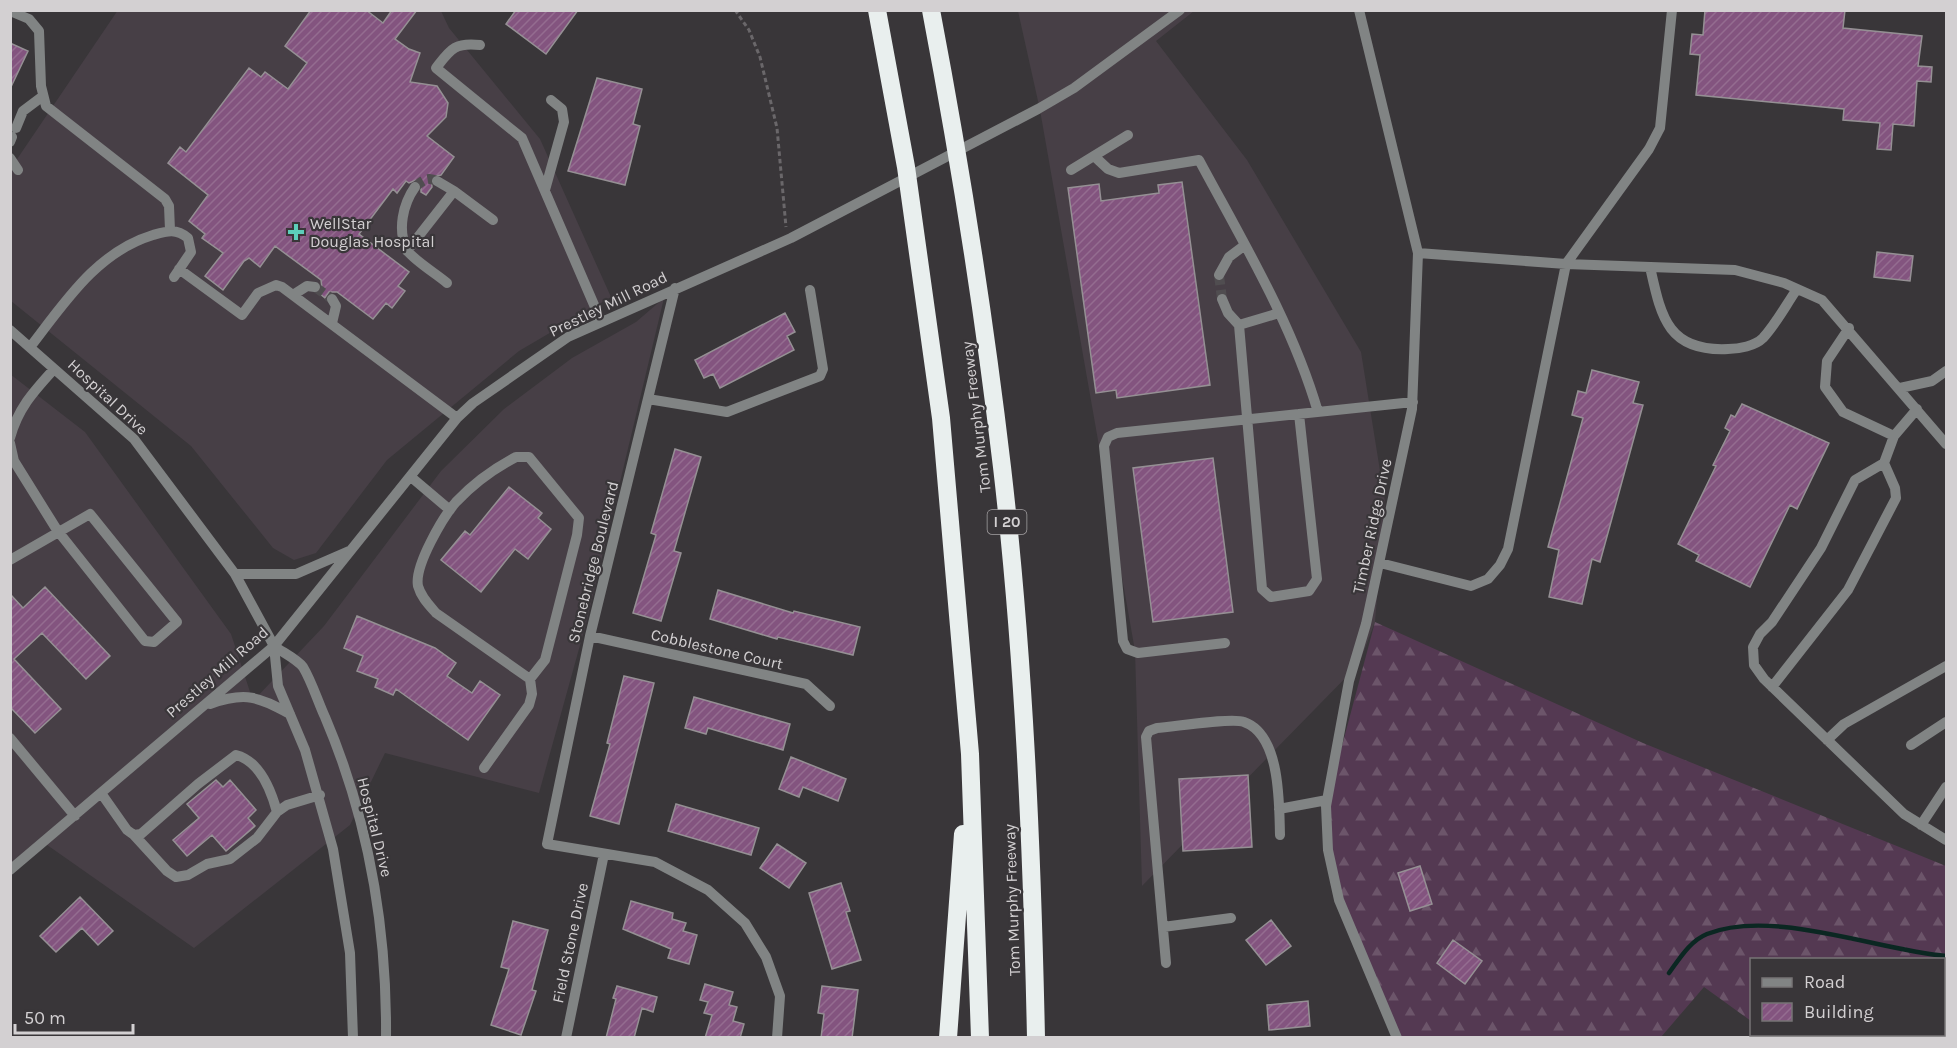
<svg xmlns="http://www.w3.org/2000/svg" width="1957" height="1048" font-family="Karla,sans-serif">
  <defs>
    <pattern id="forest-firs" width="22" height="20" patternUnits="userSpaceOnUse" patternTransform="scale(1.5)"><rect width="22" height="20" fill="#543952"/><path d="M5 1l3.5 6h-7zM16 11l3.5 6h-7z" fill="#6c556a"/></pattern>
    <pattern id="building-hatch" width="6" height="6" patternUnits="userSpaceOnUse" patternTransform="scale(1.5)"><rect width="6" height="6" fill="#83547f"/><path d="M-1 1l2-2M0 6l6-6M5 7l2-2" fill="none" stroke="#946c90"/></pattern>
  </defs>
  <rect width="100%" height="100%" fill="#393639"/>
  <path fill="#473f46" d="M118,10L441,11L449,28L540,139L611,297L519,351L387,460L316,553L294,560L273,548L191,446L11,301V168Z
    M1018,11H1194L1156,41L1247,160L1361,352L1385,502L1375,622L1359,664L1142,886L1135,651L1040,110Z
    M664,298L587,620L539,793L385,753L350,825L194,948L40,840L11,866L10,374L85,432L231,634L253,701L324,626L441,471L504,409L572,358L636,322Z"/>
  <path fill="url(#forest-firs)" d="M1375,622L1643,743L1946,866V1037L1774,1038L1770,1035L1944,1034V960H1752L1751,1021L1704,987L1661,1037H1397L1339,900L1326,806Z"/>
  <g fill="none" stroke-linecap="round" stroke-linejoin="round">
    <path stroke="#0b2722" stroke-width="4.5" d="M1669,973C1680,958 1690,941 1707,934C1772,908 1877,950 1946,956"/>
  </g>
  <path fill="url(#building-hatch)" stroke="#959094" stroke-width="1.5" d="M311,10H366L383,23L392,10H417L395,39L409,49L420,53L410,82L437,86L448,103L446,117L427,136L454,157L441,175L431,177L432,187L426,195L421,192V183L416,180L409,183L406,181L397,193L393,189L359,234L409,272L398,286L405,291L392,308L386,303L373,319L337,292H329L325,298L319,293L322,288L321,280L275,246L260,267L249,258L244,261L223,290L205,276L223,253L202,238L205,234L189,221L208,195L168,163L180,147L186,152L249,68L261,77L265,72L288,89L307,63L285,46Z
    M516,10H578L546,54L506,24Z
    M1705,10H1845L1843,28L1922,36L1918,66L1932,67L1931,82L1917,81L1914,126L1893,124L1891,150L1877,149L1880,123L1843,120L1844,109L1696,95L1700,55L1690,54L1692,34L1703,35Z
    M10,43L28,51L10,89Z
    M597,78L642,89L633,124L640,126L625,185L568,171Z
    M1182,182L1210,385L1117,398L1116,390L1096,393L1068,188L1099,184L1101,201L1159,193L1158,185Z
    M1877,252L1913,256L1910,281L1874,277Z
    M785,313L795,332L787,336L794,350L720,388L713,374L704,378L695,360Z
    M1592,370L1639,382L1633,403L1643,405L1600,562L1592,559L1582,604L1549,597L1559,550L1548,547L1583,418L1572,415L1578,391L1586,393Z
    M1742,404L1829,443L1797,509L1790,505L1750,587L1696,561L1699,555L1678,544L1716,466L1713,465L1730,431L1725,428L1731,415L1735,417Z
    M675,449L701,457L674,551L681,553L661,621L633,613L656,535L651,533Z
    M1213,458L1233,612L1153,622L1133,468Z
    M509,487L542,513L538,518L551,529L528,559L515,549L481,592L441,560L465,531L470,535Z
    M45,587L110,656L86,679L42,633L14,659L61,709L35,733L10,707V594L23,608Z
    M718,590L793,613L794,611L860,627L853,655L778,637L777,639L710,619Z
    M357,616L435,648L456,663L447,676L472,693L480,681L500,695L468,740L396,689L393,695L375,687L378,679L357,671L363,656L344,648Z
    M624,676L654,683L619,824L590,816L610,744L607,743Z
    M694,697L790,724L783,750L708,728L706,734L685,728Z
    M791,757L846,779L838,801L803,787L799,797L779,789Z
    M1248,775L1252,847L1183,851L1179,779Z
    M216,780L223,787L230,780L256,810L248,818L255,826L226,851L212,835L187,856L173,840L199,818L187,804Z
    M676,804L759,828L751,855L668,831Z
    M777,844L806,863L789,888L760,868Z
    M1420,866L1432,904L1410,911L1398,873Z
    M841,883L850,911L846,912L861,960L832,969L809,893Z
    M80,897L113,931L98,945L82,928L56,952L40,936Z
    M631,901L673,913L672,919L686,923L683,931L697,935L689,964L668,958L671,949L623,929Z
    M1271,920L1291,946L1266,965L1246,940Z
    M513,921L548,930L532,990L536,991L521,1035L491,1025L509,969L501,967Z
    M1453,940L1482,961L1465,984L1437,963Z
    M705,984L733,992L729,1005L737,1007L733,1021L744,1024L740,1038H705L712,1015L704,1013L708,1002L700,1000Z
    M617,986L657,997L653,1012L642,1008L634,1038H606L616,999L613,998Z
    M822,986L858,990L852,1038H821L824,1014L818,1013Z
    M1308,1001L1310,1026L1269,1030L1267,1005Z"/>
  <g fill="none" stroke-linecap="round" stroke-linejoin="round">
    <path stroke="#504d50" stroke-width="10" stroke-dasharray="10 5" stroke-linecap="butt" d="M415,187C422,181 427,176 437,181
      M1219,275L1222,299
      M315,287L332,299"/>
    <path stroke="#6a676a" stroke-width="3" stroke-dasharray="4.5 3" stroke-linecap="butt" d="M735,10L749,30L760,57L777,128L786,227"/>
    <path stroke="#818484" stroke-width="10" d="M1359,10L1418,253L1412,409L1366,624L1349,681L1326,806L1328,850L1339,900L1397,1038
      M10,11L29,19L39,31L41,86L46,106L165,199L169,206L170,230
      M480,45C454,42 450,50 436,68L522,138L601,321
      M16,128L23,111L43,96
      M10,142L12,137
      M1094,156L1108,169L1119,173L1199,160C1243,242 1292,323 1318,412
      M10,158L18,170
      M1071,170L1128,135
      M437,181L454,191
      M415,187C403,204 397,230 407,250C412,259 438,275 447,283
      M545,190L564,122L562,109L551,100
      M407,251L454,191L493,220
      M1418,253L1566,264L1735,270L1784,283L1822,300L1946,444
      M1650,267C1661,316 1667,352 1728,349C1739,349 1755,346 1763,338C1776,324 1786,305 1797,289
      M179,269L242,315L258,293L276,285L282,287L457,418
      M1219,275L1229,257L1245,245
      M675,288L590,636L547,844L655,862L708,890L745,923L766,957L780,996L777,1038
      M293,295L307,286L315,287
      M1222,299L1228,313L1239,325
      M1279,313L1239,325L1262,589L1271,597L1309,591L1317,579L1299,414
      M332,323L336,306L332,299
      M1849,328L1827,361L1825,387L1843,412L1894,436
      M10,330L134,439L235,574L274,646L278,686L305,750L333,849L350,953L353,1038
      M31,346C65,302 97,252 153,235C167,231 176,228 188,238L191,252L174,277
      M1900,388L1932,381L1946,371
      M648,399L727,412L820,376L823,369L810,290
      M1917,409L1894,436L1884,463L1855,480L1821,548L1772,622L1760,634L1753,647L1754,665L1764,679L1904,814L1946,840
      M10,438C18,408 34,391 54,369
      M10,443L14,461L57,530L145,641L154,642L177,622L90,514L10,560
      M516,457H529L579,518L577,535L545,660L530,679L436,613C429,605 421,597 418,586C414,566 443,517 456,502C473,484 495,468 516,457Z
      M411,477L450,510
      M1380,563L1471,586L1488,579L1500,565L1508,549L1566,264L1649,149L1660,128L1672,10
      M235,574H296L349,551
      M590,636L806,684L830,706
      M1225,643L1138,653L1127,649L1123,641L1104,446L1108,437L1117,433L1413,402
      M274,646C282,652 297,659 303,667C312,682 318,702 325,717C368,818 387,928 386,1038
      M1772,687L1848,590L1896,498L1895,488L1884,463
      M210,704C246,691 258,697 290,714
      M10,738L75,816
      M1827,740L1844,724L1946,666
      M1911,745L1946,722
      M484,768L529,705L532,694L530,679
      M101,793L127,830L134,835L141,834L198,784L236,755C260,761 271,790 277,812L287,805L320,795
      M1279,809L1327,800
      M1921,825L1946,787
      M134,835L167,871L176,877L188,875L207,864L230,859L257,838L277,812
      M10,870L274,646L457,418L473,403L568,337L791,238L1038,109L1074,88L1180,10
      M1163,927L1231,918
      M1166,963L1146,737L1149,731L1157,728C1173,727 1233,717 1244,722C1281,735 1279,804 1280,835
      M566,1038L604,854"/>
    <path stroke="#e9efee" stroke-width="18" d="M877,10L906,167L941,418L970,754L980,1038
      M931,10C960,162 984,314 1002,467C1024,656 1032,848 1036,1038
      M948,1038L963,834"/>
  </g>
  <path fill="#5cceba" stroke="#393639" stroke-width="2" d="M293 223h6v6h6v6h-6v6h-6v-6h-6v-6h6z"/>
  <g text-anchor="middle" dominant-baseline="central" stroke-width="4.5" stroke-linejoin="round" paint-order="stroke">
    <rect fill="#393639" stroke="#a5a2a4" stroke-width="1.5" x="987.5" y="510" width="39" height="24" rx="4.5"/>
    <g font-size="15" font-weight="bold" fill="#d3d0d2">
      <text x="1007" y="522">I 20</text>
    </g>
    <g font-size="16" fill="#d3d0d2" stroke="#393639" text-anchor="start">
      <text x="310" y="223">WellStar<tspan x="310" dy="18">Douglas Hospital</tspan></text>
    </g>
    <g font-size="16" fill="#d3d0d2" stroke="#393639">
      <text transform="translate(608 304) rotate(-26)">Prestley Mill Road</text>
      <text transform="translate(108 397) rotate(43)">Hospital Drive</text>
      <text transform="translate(976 417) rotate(-97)">Tom Murphy Freeway</text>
      <text transform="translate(1372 526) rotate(-78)">Timber Ridge Drive</text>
      <text transform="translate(593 562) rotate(-76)">Stonebridge Boulevard</text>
      <text transform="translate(717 649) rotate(13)">Cobblestone Court</text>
      <text transform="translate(217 672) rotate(-41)">Prestley Mill Road</text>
      <text transform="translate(375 827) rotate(76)">Hospital Drive</text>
      <text transform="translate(1012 900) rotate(-92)">Tom Murphy Freeway</text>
      <text transform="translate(570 943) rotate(-78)">Field Stone Drive</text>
    </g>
  </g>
  <rect width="1957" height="1048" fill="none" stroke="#d3d0d2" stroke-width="24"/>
  <rect x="1750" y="958" width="195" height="78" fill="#393639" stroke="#777476" stroke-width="1.5"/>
  <rect x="1762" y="978" width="30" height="9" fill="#818484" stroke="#777476" stroke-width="1.5"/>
  <text x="1804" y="988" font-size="18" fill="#d3d0d2">Road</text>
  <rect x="1762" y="1003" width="30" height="18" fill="url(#building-hatch)" stroke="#777476" stroke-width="1.5"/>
  <text x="1804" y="1018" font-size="18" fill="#d3d0d2">Building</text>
  <path d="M15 1024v9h118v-9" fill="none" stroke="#d3d0d2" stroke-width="3"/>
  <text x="24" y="1024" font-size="18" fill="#d3d0d2" stroke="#393639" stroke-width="4.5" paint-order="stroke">50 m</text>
</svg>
